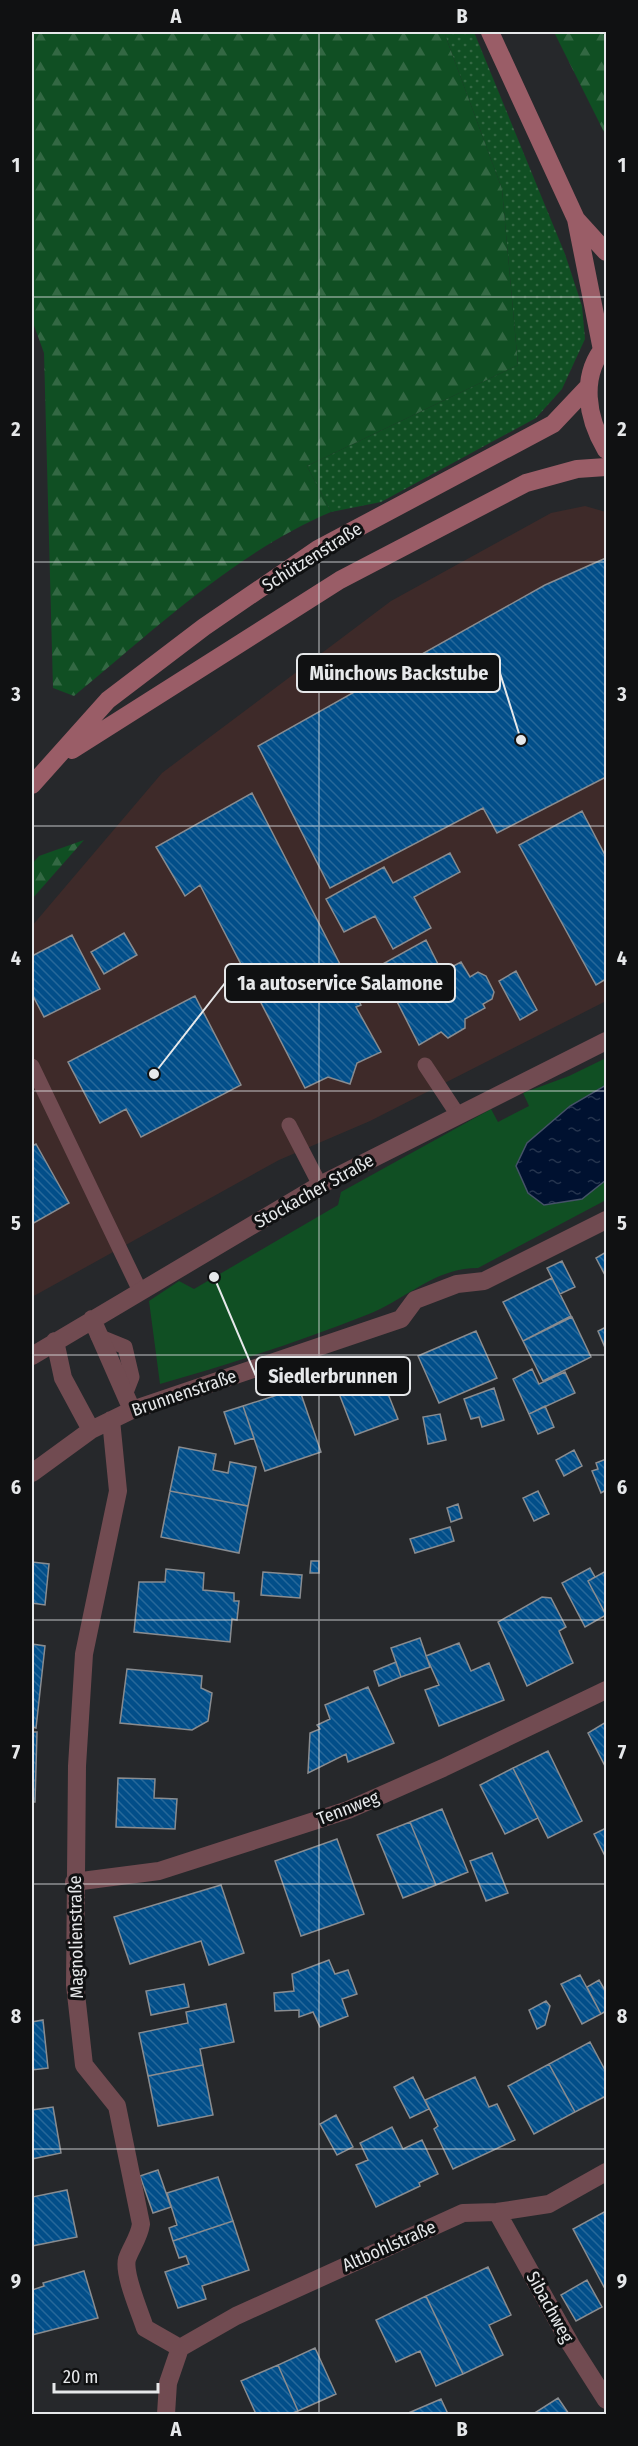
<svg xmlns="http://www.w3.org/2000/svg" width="638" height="2446" font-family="'Fira Sans Condensed',sans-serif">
  <defs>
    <pattern id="grass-dots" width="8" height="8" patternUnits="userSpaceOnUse" patternTransform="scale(1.5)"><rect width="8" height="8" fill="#104f23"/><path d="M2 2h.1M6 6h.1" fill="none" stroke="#336843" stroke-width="1.8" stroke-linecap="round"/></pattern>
    <pattern id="forest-firs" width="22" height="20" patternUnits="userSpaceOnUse" patternTransform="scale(1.5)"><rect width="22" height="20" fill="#104f23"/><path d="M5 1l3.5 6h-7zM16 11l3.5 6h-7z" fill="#336843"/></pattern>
    <pattern id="water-ripples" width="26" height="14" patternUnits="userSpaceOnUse" patternTransform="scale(1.5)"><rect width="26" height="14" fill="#001130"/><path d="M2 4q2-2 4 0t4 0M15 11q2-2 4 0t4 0" fill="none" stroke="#25344e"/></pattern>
    <pattern id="building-back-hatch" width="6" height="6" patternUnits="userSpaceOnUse" patternTransform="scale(1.5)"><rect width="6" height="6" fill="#024e89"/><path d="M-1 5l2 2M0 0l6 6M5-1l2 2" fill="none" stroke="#27689a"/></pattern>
  </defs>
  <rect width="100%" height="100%" fill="#26282b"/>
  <path fill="#3e2a29" d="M585,506L606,512V1001L370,1121L279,1160L32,1297V926L162,773L391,601L551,513Z"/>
  <path fill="url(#grass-dots)" d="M444,32H474L565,254L582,306L585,339L562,389L536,418L381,502L331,512L307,466L518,365L502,189Z"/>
  <path fill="url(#forest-firs)" d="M32,32H444L502,189L518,365L307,466L331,512C236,552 153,631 74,696L53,688L44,353L32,320Z
    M554,32H606V136Z
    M84,840L32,899V864L39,856Z"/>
  <path fill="#104f23" d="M606,1058V1200L478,1268C434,1268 407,1299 369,1314C301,1341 230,1364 160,1384L149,1301L179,1281L194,1289L338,1205L341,1192L491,1109L498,1122L529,1106L523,1093L569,1076Z"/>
  <path fill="url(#water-ripples)" stroke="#455268" stroke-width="1.5" d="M606,1085V1180L582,1199L544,1205L528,1193L516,1166L527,1143L570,1106Z"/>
  <path fill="url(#building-back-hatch)" stroke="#898c90" stroke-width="1.5" d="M606,558V777L497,833L483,808L330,888L258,746L545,585Z
    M252,793L361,1005L356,1007L381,1052L357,1063L350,1084L328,1077L305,1088L200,885L185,896L156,847Z
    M582,811L606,857V979L596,985L519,845Z
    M450,853L460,872L414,897L431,928L393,949L375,916L344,932L326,899L384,867L393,883Z
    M124,933L137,955L104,974L91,952Z
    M72,935L100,989L44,1017L32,994V956Z
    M426,940L442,972L461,962L470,977L478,972L486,976L494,992L492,999L483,1004L485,1008L465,1019V1028L448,1038L441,1032L419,1045L379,966Z
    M516,971L537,1010L520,1020L499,981Z
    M195,996L241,1085L141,1137L126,1109L100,1123L68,1062Z
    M36,1144L69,1203L32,1224V1146Z
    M606,1252V1277L596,1258Z
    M562,1261L575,1287L560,1294L547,1268Z
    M552,1278L571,1316L523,1341L503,1302Z
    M572,1317L591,1357L543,1381L523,1341Z
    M606,1327V1350L598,1331Z
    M476,1331L497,1378L439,1403L418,1356Z
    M375,1361L398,1419L355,1435L333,1378Z
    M532,1369L539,1384L565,1372L575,1393L529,1414L513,1379Z
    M299,1388L321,1452L265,1471L243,1406Z
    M494,1388L504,1420L482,1427L479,1417L471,1419L464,1399Z
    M243,1406L254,1438L235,1444L224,1412Z
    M545,1406L554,1427L538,1434L529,1414Z
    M440,1414L446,1440L428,1444L423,1417Z
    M179,1447L216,1454L213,1470L228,1473L230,1462L256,1467L248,1506L170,1491Z
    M574,1450L582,1466L564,1476L556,1460Z
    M606,1459V1490L601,1493L592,1471L598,1469L596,1463Z
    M170,1491L248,1506L239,1553L161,1537Z
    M538,1491L549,1514L534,1521L523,1498Z
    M458,1504L462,1518L451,1522L447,1508Z
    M450,1527L454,1541L415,1553L410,1539Z
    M311,1561H319V1573H310Z
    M32,1562L49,1564L45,1605L32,1603Z
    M590,1568L595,1577L588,1581L606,1615L585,1627L562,1583Z
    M166,1569L204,1573L203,1590L234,1593V1601H239L237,1620L232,1619L230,1642L134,1632L139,1582H165Z
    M606,1571V1615L588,1581Z
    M263,1572L302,1575L300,1598L261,1595Z
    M542,1597L551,1598L566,1627L559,1631L573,1663L527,1686L498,1622Z
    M420,1638L430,1667L401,1677L391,1648Z
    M459,1643L471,1671L489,1663L504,1700L439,1726L425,1690L439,1685L426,1656Z
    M32,1644L45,1646L36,1728L32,1727Z
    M396,1662L401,1677L379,1686L374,1671Z
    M127,1669L202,1676L201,1688L212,1693L208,1721L192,1730L120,1723Z
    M368,1687L394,1743L348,1762L346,1754L308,1773L310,1733L320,1729L317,1725L330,1719L325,1705Z
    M606,1722V1768L588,1733Z
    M32,1732H37L35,1802H32Z
    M548,1751L582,1821L548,1838L513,1768Z
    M513,1768L538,1818L505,1834L480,1785Z
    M118,1778L155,1779L154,1798L177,1799L175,1829L116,1827Z
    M442,1809L468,1872L436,1885L410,1822Z
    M410,1822L436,1885L403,1898L377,1835Z
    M606,1828V1858L594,1834Z
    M337,1839L364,1914L301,1936L275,1861Z
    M492,1853L508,1893L486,1901L470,1861Z
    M221,1885L244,1953L209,1965L201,1941L130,1964L114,1917Z
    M329,1960L335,1974L348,1970L357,1994L342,1999L348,2016L320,2027L313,2012L299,2017V2010L275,2011L274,1993L294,1991L292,1974Z
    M580,1975L601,2014L582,2024L561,1984Z
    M599,1980L606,1992V2011L601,2014L587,1987Z
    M184,1984L189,2007L151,2015L146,1991Z
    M546,2001L550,2006L545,2025L537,2029L529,2010Z
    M226,2004L234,2042L200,2049L203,2065L148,2076L139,2033L188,2023L186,2012Z
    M43,2020L48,2068L32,2070V2022Z
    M590,2042L606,2072V2096L575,2112L549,2064Z
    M549,2064L575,2112L534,2134L508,2086Z
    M203,2065L213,2115L158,2126L148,2076Z
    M413,2077L429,2109L410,2118L394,2087Z
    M475,2077L489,2107L497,2104L515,2140L453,2169L434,2129L438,2126L425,2100Z
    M53,2107L61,2153L32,2159V2110Z
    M336,2115L353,2147L337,2155L320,2124Z
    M392,2127L403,2149L422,2140L438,2174L419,2183L420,2186L376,2207L356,2165L368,2160L360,2143Z
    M158,2170L171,2207L153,2213L140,2176Z
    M218,2177L233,2221L173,2241L169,2228L177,2225L167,2193Z
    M67,2190L77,2237L32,2246V2197Z
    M606,2211V2286L604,2287L573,2229Z
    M233,2221L249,2270L202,2286L206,2299L178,2308L165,2272L189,2264L186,2256L179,2258L173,2241Z
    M488,2267L511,2315L489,2325L503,2355L463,2374L426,2296Z
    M84,2271L98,2318L32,2335V2290L44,2286L43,2283Z
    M587,2280L602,2307L576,2321L561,2295Z
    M426,2296L463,2374L436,2386L420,2351L396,2362L376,2320Z
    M315,2348L336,2394L298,2411L278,2365Z
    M278,2365L298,2411L290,2414H256L241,2381Z
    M558,2398L569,2414H533Z
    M441,2399L448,2414H406Z"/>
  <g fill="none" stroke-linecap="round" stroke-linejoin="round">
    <path stroke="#714b51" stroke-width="15" d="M425,1065L458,1115
      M32,1066L140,1291
      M289,1125L320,1185
      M98,1336L125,1347L132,1377L125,1395"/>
    <path stroke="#714b51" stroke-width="18" d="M92,1319L132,1410
      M55,1341L63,1378L91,1430
      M32,1356L320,1185L606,1041
      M111,1420L118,1491L84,1654L77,1766L75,1985L84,2065L117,2106L141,2224C139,2238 131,2247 127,2259C123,2274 140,2312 145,2328L180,2348L168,2383L166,2414
      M32,1473L91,1430L132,1410L401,1319L415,1300L457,1284L484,1281L606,1220
      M74,1882L159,1871L348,1810L443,1768L606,1690
      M497,2212L571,2345L606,2400
      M180,2348L236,2316L463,2213L497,2212L549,2204L606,2172"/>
    <path stroke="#9a5d67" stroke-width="18" d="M490,32L576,219L602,350
      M576,219L606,252
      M606,345C579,376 587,418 606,450
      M72,750L340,580L526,483L577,469L606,467
      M32,785L108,700L204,627L318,549L553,424L588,387"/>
  </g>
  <path fill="none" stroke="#e6e8ea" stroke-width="1.5" stroke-opacity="0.55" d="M319,32V2414M32,297H606M32,562H606M32,826H606M32,1091H606M32,1355H606M32,1620H606M32,1884H606M32,2149H606"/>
  <g text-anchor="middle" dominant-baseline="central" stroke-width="6" stroke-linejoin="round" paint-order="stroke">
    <g font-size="18" fill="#e6e8ea" stroke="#101112">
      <text transform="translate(312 557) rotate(-32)">Schützenstraße</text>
      <text transform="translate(314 1191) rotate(-29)">Stockacher Straße</text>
      <text transform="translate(184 1393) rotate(-19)">Brunnenstraße</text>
      <text transform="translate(348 1808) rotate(-21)">Tennweg</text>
      <text transform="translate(76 1937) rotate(-91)">Magnolienstraße</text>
      <text transform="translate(389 2246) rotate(-24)">Altbohlstraße</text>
      <text transform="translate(550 2307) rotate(61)">Sibachweg</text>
    </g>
  </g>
  <path fill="none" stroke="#e6e8ea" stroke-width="2" d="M521 740L500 673M154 1074L225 983M214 1277L256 1376"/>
  <g fill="#e6e8ea" stroke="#101112" stroke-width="2">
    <circle cx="521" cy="740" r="6"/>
    <circle cx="154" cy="1074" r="6"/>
    <circle cx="214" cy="1277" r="6"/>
  </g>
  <g fill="#101112" stroke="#e6e8ea" stroke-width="2">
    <rect x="297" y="654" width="203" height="38" rx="6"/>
    <rect x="225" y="964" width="230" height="38" rx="6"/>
    <rect x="256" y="1357" width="154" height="38" rx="6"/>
  </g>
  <g font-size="20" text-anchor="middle" font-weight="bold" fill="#e6e8ea">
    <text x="399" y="680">Münchows Backstube</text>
    <text x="340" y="990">1a autoservice Salamone</text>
    <text x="333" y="1383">Siedlerbrunnen</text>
  </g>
  <rect width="638" height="2446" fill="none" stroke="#101112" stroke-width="66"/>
  <path d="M54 2383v9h104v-9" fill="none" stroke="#e6e8ea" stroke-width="3"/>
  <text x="63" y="2383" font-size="18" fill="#e6e8ea" stroke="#101112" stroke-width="4.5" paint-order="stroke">20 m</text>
  <rect x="33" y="33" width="572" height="2380" fill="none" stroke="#e6e8ea" stroke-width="2"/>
  <g font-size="20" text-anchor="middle" font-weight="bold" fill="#e6e8ea">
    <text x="176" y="23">A</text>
    <text x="462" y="23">B</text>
    <text x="16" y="172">1</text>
    <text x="622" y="172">1</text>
    <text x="16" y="436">2</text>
    <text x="622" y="436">2</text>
    <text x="16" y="701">3</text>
    <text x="622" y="701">3</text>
    <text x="16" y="965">4</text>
    <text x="622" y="965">4</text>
    <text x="16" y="1230">5</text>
    <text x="622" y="1230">5</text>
    <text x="16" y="1494">6</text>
    <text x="622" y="1494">6</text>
    <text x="16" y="1759">7</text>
    <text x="622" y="1759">7</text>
    <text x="16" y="2023">8</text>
    <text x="622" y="2023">8</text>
    <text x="16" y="2288">9</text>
    <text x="622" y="2288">9</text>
    <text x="176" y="2436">A</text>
    <text x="462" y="2436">B</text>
  </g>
</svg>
